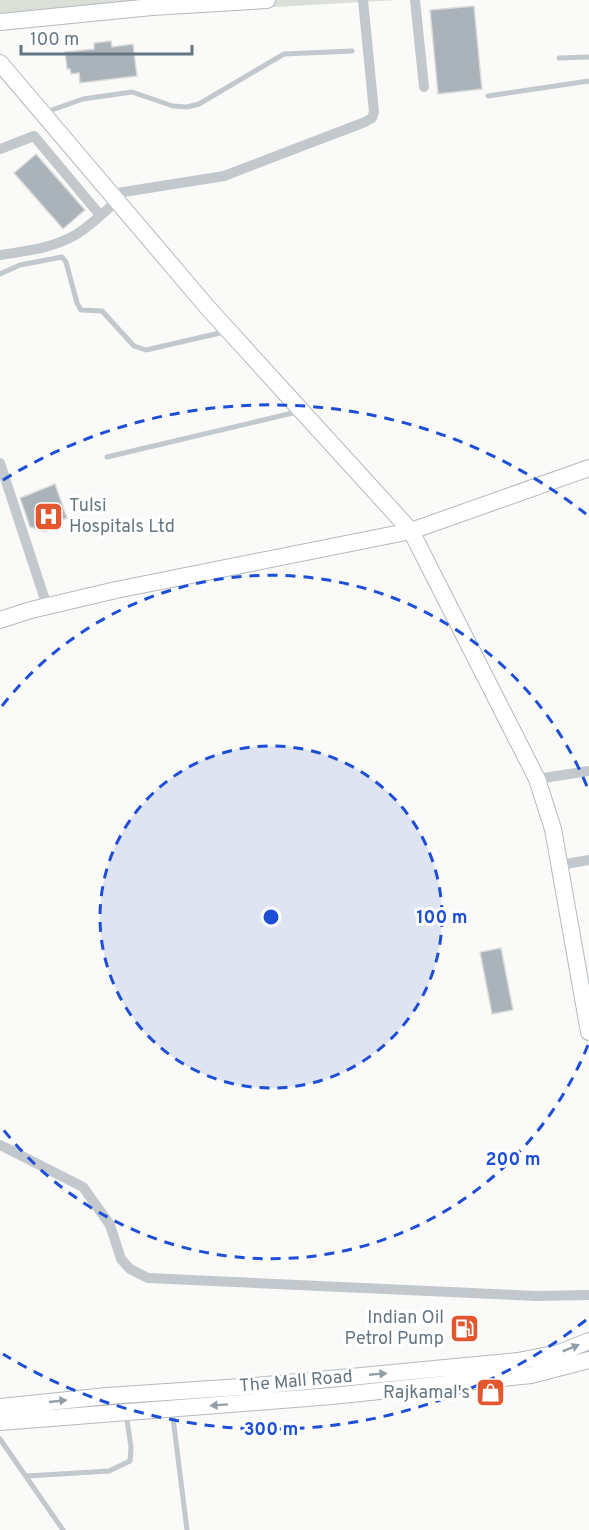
<svg xmlns="http://www.w3.org/2000/svg" width="589" height="1530" font-family="Overpass,sans-serif">
  <rect width="100%" height="100%" fill="#fafaf8"/>
  <path fill="#dadfd7" d="M0,0H397L0,23Z"/>
  <path fill="#aab3b9" stroke="#dcdcda" stroke-width="1.5" d="M474,6L482,89L438,94L430,10Z
    M111,41L112,47L133,44L137,76L80,83L79,73L71,74L70,69H67L65,52L94,49V43Z
    M36,154L85,210L63,229L14,173Z
    M55,484L67,518L55,523L46,532L30,527L20,498Z
    M501,948L513,1010L492,1014L480,952Z"/>
  <g fill="none" stroke-linecap="round" stroke-linejoin="round">
    <defs>
      <path id="secondary" d="M0,22L152,7L267,0
        M0,63L208,308L411,531L537,779L553,829L589,1032
        M0,620L31,610L116,590L411,531L589,468
        M0,1407L107,1396L256,1386L518,1361L559,1353L589,1341
        M0,1422L332,1396L531,1375L589,1360"/>
    </defs>
    <use href="#secondary" stroke="#b3babf" stroke-width="18"/>
    <path stroke="#c3c8cc" stroke-width="5" d="M559,58L589,57
      M488,96L589,81
      M46,112L83,99L132,92L173,106L187,107L199,104L284,54L352,51
      M0,274L20,265L62,257L66,262L77,303L81,310L102,311L134,346L146,350L224,332
      M107,457L297,412
      M172,1410L187,1530
      M0,1439L63,1530
      M27,1476L109,1471L130,1461L131,1447L126,1413"/>
    <path stroke="#c3c8cc" stroke-width="10" d="M415,0L424,87
      M0,149L34,136L100,215
      M111,194L224,176L365,122L372,118L374,112L363,0
      M0,255C26,251 54,248 77,234C91,225 104,212 117,201
      M0,463L47,606
      M537,779L589,771
      M560,865L589,860
      M0,1145L83,1187L110,1225L121,1259L130,1269L148,1278L536,1296L589,1295"/>
    <use href="#secondary" stroke="#fff" stroke-width="16"/>
  </g>
  <defs><path id="oneway-solid" d="M-6-.8H1V-3.2L6.5 0L1 3.2V.8H-6Z" transform="scale(1.5)"/></defs>
  <g fill="#939fa8">
    <use href="#oneway-solid" transform="translate(571 1348) rotate(-22)"/>
    <use href="#oneway-solid" transform="translate(378 1374) rotate(-5)"/>
    <use href="#oneway-solid" transform="translate(58 1401) rotate(-6)"/>
    <use href="#oneway-solid" transform="translate(219 1405) rotate(176)"/>
  </g>
  <circle cx="271" cy="917" r="171" fill="#1d4ed8" fill-opacity=".12"/>
  <g fill="none" stroke="#1d4ed8" stroke-width="3" stroke-dasharray="10 8">
    <circle cx="271" cy="917" r="171"/>
    <path d="M588 1045A342 342 0 0 1 2 1128M2 706A342 342 0 0 1 588 789"/>
    <path d="M586 1320A512 512 0 0 1 3 1354M3 480A512 512 0 0 1 586 514"/>
  </g>
  <defs>
    <symbol id="hospital-square" viewBox="-11 -11 22 22"><rect x="-9" y="-9" width="18" height="18" rx="4" fill="#e4572e" stroke="#fff"/><path d="M-5-5h3v3.5h4V-5h3V5h-3V1.5h-4V5h-3Z" fill="#fff"/></symbol>
    <symbol id="fuel-square" viewBox="-11 -11 22 22"><rect x="-9" y="-9" width="18" height="18" rx="4" fill="#e4572e" stroke="#fff"/><path d="M-5.5-6h7V0h2V4h1.3V-2.5L3-4.5l.8-.8L6-3V5H2.5V1h-1V6h-7ZM-4.2-4.7v3.2H.2V-4.7Z" fill="#fff"/></symbol>
    <symbol id="shop-square" viewBox="-11 -11 22 22"><rect x="-9" y="-9" width="18" height="18" rx="4" fill="#e4572e" stroke="#fff"/><path d="M-5-2.5h2.3a2.7 3.5 0 0 1 5.4 0H5L5.5 6h-11ZM-1.5-2.5h3a1.5 2.3 0 0 0-3 0Z" fill="#fff"/></symbol>
  </defs>
  <g fill-rule="evenodd">
    <use href="#hospital-square" x="32" y="500" width="33" height="33"/>
    <use href="#fuel-square" x="448" y="1312" width="33" height="33"/>
    <use href="#shop-square" x="474" y="1376" width="33" height="33"/>
  </g>
  <g text-anchor="middle" dominant-baseline="central" stroke-width="6" stroke-linejoin="round" paint-order="stroke">
    <g font-size="18" fill="#657683" stroke="#fff" text-anchor="end">
      <text x="69" y="506" text-anchor="start">Tulsi<tspan x="69" dy="21">Hospitals Ltd</tspan></text>
      <text x="444" y="1318">Indian Oil<tspan x="444" dy="21">Petrol Pump</tspan></text>
      <text x="470" y="1393">Rajkamal's</text>
    </g>
    <g font-size="18" fill="#657683" stroke="#fff">
      <text transform="translate(296 1382) rotate(-5)">The Mall Road</text>
    </g>
  </g>
  <circle cx="271" cy="917" r="9" fill="#1d4ed8" stroke="#fff" stroke-width="3"/>
  <g font-size="18" text-anchor="middle" font-weight="bold" fill="#1d4ed8" stroke="#fff" stroke-width="6" stroke-linejoin="round" paint-order="stroke">
    <text x="442" y="923">100 m</text>
    <text x="513" y="1165">200 m</text>
    <text x="271" y="1435">300 m</text>
  </g>
  <path d="M21 45v9h171v-9" fill="none" stroke="#657683" stroke-width="3"/>
  <text x="30" y="45" font-size="18" fill="#657683" stroke="#ffffff" stroke-width="4.5" paint-order="stroke">100 m</text>
</svg>
